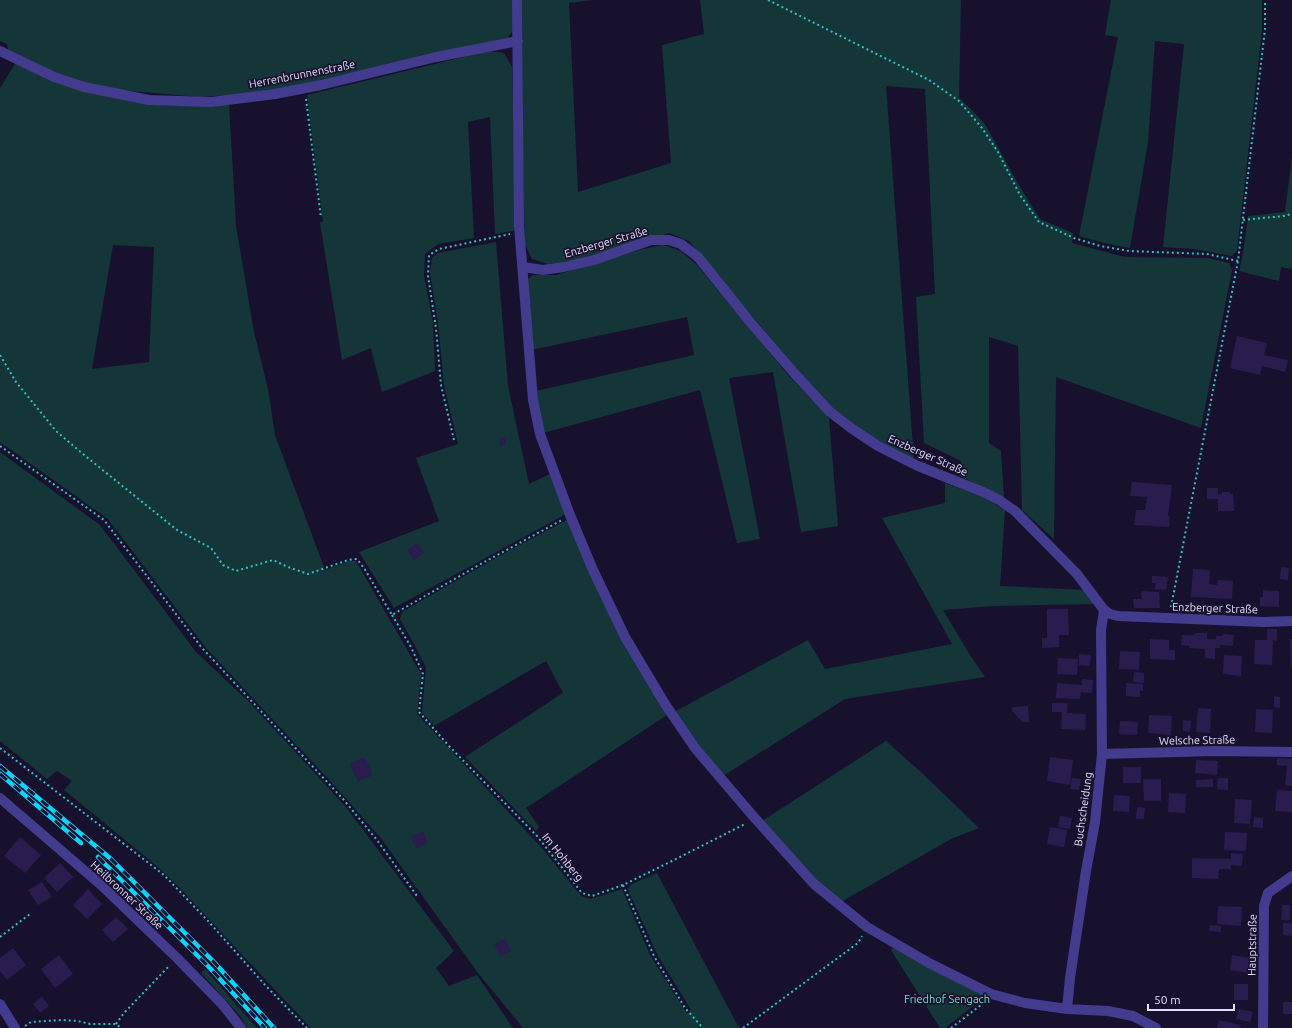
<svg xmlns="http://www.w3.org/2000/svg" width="1292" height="1028" font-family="Ubuntu,sans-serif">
  <rect width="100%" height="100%" fill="#18112d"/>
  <path fill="#143638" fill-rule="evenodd" d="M0,0H512L513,30L508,38L272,91L232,95L199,97L120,90L84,83L56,74L8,49L7,44L0,41Z
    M522,0H592L569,3L578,192L671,163L662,45L704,34L700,0H961L959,97L985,124L1017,182L1040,219L1073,233L1072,243L1125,257L1207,258L1229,263L1232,270L1201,428L1056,377L1054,539L1022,510L1018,346L989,337V443L1001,451L1004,498L958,475L961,461L924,443L916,297L935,294L925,89L886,86L914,460L861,431L823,400L689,241L669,233L573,261L548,264L532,259L525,244L523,167Z
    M1111,0H1262V31L1237,250L1232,256L1194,249L1163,247L1184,44L1155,41L1148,142L1130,248L1104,243L1079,236L1118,37L1105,35Z
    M488,51L504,53L512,67L516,227L513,231L495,234L490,117L468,122L474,238L438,244L425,254L424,275L433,323L435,371L382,392L371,348L342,360L320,222H323L307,95Z
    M16,62L125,100L167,106L229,103L236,226L254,332L268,389L275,435L325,570L349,561H356L421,674L417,714L540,846L581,896L591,899L622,889L650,955L687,1014L691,1010L658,956L628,890L630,885L657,873L739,1028H523L478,973L380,837L333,784L206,648L108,519L0,442V88ZM113,245L154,247L149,362L92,369Z
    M1292,157V269L1281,267L1279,281L1239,271L1243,253L1248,216L1285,212Z
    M496,242L508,386L529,484L550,474L566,512L564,515L394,608L359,552L439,521L416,458L458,444L444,385L438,323L430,273L432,258L438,253Z
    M663,245L681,251L697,265L789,376L829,418L838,526L801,532L773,372L729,378L760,539L737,543L700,390L543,433L536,391L694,355L687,317L531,350L527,280L533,275H556L643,249Z
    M0,452L100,525L196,652L250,703L345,806L454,951L436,968L449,986L477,975L513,1028H311L176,884L158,867L64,790L72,781L57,771L47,779L0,741Z
    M945,483L982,497L1005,510L1000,586L1084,590L1095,604L993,606L943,610L970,655L985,677L845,699L723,776L695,743L674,712L808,640L825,669L952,644L882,518L945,503Z
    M567,520L667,715L526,808L539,827L536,831L465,757L563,693L546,661L434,726L422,712L426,667L414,644L400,619L402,612L499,556Z
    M886,741L923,774L979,828L951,839L841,902L814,880L762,821Z
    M893,948L983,994L977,1003L945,1028H940L891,950Z
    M205,969L257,1028H247L241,1017L201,973Z"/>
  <path fill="#2a1c4f" d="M1237,336L1267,343L1264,355L1288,360L1285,372L1262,366L1260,375L1230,368Z
    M505,437L506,444L500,445L499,438Z
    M1132,482L1172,485L1168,516H1170L1169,527L1134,525L1136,510H1145L1147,497L1130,496Z
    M1207,488H1218V494H1222V492H1230V494H1233L1234,511H1218V499H1207Z
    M417,543L424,553L414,560L407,550Z
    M1281,567L1289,568L1288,580L1280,579Z
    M1193,569L1210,570L1209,584L1217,585L1218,580L1233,581L1232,599L1191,597Z
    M1152,576L1168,577L1166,590L1155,589L1156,583H1152Z
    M1263,590L1279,591V607L1260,606V597H1263Z
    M1141,591L1159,592L1160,608H1134L1133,599H1142Z
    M1047,609H1068L1069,635H1059V647L1042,648V638H1047Z
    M1267,629H1277V641L1273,640L1272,665L1254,664L1255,640H1267Z
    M1195,633H1207V639H1216V636H1222L1223,634L1234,635L1233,646L1220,645V648H1215V659L1205,658V649L1189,648V646L1181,645L1182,635H1195Z
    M1150,639L1169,640V650H1175V660L1150,659Z
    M1290,639H1292V667H1291Z
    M1120,651L1140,652L1139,670L1119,669Z
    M1079,654L1091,655L1090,666L1079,665Z
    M1224,655L1242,656L1241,676L1223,674Z
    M1058,658L1078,659L1077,675L1057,674Z
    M1134,672L1144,673V683L1133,682Z
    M1082,679L1093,680L1092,693L1081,692L1080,699L1056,698L1057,683L1082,685Z
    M1126,683L1143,684V691H1140V697L1126,696Z
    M1274,696L1280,697V708L1274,707Z
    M1052,703H1068L1067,713L1086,714L1085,730L1061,729L1062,712H1052Z
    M1028,706L1029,722H1022L1012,711V707Z
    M1198,708L1211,709L1210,733L1196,732Z
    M1256,709L1273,710L1272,733L1255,732Z
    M1149,715L1172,716L1171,735L1148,733Z
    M1183,720L1191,721L1190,732L1183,731Z
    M1120,721L1138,722L1137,735L1119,734Z
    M365,757L373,775L358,782L350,764Z
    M1050,757L1073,760L1070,785L1047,781Z
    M1277,758L1292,759V786L1285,785L1287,766L1277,765Z
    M1196,760L1218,761L1217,775L1195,773Z
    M1123,767H1141V783H1123Z
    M1072,778L1081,779L1079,790L1070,789Z
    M1218,778H1228V790L1217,789Z
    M1143,779H1161V801H1144Z
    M1213,779V787H1196V780Z
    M1277,790L1292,791V812L1275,811Z
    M1169,793L1186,794L1185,813L1168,812Z
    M1114,795L1130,796L1129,812L1113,811Z
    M1235,799L1252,800L1250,824L1234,823Z
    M1137,807L1145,808L1144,819H1136Z
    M1060,816L1072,818L1070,829L1058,827Z
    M1254,817L1263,818V828L1253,827Z
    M1050,827L1067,830L1064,847L1047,844Z
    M423,831L428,843L416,848L411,837Z
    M1225,832L1247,833L1246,851L1224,850Z
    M20,837L41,855L25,873L4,856Z
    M1231,853L1243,854L1242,866L1231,865V869H1219L1218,879L1192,878V858L1231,859Z
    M60,863L73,877L57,892L44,878Z
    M42,882L52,897L38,905L28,890Z
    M88,889L102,904L87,919L73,905Z
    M1282,905H1290V920H1281Z
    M1218,906L1242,907L1241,926L1217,924Z
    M116,917L128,929L113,942L102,930Z
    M1283,923H1292V936L1283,935Z
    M1210,925L1221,926V932L1209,931Z
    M506,939L511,951L500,956L494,944Z
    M13,948L26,965L7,980L0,971V958Z
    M59,955L73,974L55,988L41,969Z
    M1232,955L1250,958L1248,973L1230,970Z
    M1234,984H1248V1000H1234Z
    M42,997L49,1006L40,1013L33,1004Z
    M1283,1002H1292V1014H1283Z
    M1239,1009L1253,1012L1250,1022L1236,1019Z
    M1219,1020L1241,1025L1240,1028H1217Z"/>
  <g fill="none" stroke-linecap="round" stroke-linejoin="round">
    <path stroke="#2dc2c3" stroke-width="2" stroke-dasharray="2 3" stroke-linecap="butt" d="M768,0L929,80L959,101L982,128L998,152L1020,195L1039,222L1074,238L1100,246L1129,251L1207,254L1238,261
      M306,99L321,218
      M1243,220L1284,216L1292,214
      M0,355L16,382L56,431L89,459L177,530L211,548L223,565L236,571L273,560L288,567L308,574L348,560L357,559L364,568L392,615L477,566L562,520
      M454,440L441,385L436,328L428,276L429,255L439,249L510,234
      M0,446L104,520L202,648L343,799L377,840L417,896
      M1171,607L1238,261L1265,29V0
      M392,615L411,647L423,674L419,712L449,746L537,836L582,893L592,896L623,885L672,861L745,824
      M0,748L164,875L209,922L265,985L307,1028
      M623,885L654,956L685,1008L703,1028
      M0,937L30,914
      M116,1024L124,1013L170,965
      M25,1026L31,1022L62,1020L78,1021L90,1024H116L121,1028
      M743,1028L858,943L862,936
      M951,1028L981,1005L985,1001"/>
    <path stroke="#433b8d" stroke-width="10" d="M517,0L519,226L533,400L540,434L570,515L593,570L625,637L665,704L695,748L753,816L814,884L867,927L929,963L991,994L1025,1003L1067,1009L1108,1011L1133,1016L1156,1028
      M0,51L54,77L84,87L149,100L211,102L275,94L321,85L436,57L518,41
      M523,267L543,270L564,267L594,260L651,240H669L681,244L698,257L751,323L795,374L829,411L851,428L878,446L918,466L983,492L999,500L1015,511L1077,574L1104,610L1110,614L1118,616L1264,622L1292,621
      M1102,754L1214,751L1292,752
      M0,798L100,884L177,958L222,1004L241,1028
      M0,1004L15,1028
      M1067,1009L1070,978L1086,871L1095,822L1102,754L1101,630L1104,610
      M1263,1028L1264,906L1268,893L1292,876"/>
    <defs>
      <path id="rail" d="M0,766L111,859L213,961L274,1028
        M0,774L81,843
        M98,857L208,966L265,1028"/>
    </defs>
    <use href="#rail" stroke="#09d6ff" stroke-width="4.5"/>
    <use href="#rail" stroke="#18112d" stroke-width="3" stroke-dasharray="9" stroke-linecap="butt"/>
  </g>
  <g text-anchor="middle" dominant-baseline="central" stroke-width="3.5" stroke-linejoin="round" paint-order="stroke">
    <g font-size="11" fill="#e3ddff" stroke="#18112d">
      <text transform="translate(302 74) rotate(-11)">Herrenbrunnenstraße</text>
      <text transform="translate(606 242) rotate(-16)">Enzberger Straße</text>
      <text transform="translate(928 455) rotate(24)">Enzberger Straße</text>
      <text transform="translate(1215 608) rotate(2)">Enzberger Straße</text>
      <text transform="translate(1197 740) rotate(-1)">Welsche Straße</text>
      <text transform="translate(1083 809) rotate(-82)">Buchscheidung</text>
      <text transform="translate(563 857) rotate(51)">Im Hohberg</text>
      <text transform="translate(127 895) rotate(43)">Heilbronner Straße</text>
      <text transform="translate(1252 945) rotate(-89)">Hauptstraße</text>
    </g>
    <g font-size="11" fill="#63e5cd" stroke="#18112d">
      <text x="947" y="999">Friedhof Sengach</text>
    </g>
  </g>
  <path d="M1148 1004v6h86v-6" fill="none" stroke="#e3ddff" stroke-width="2"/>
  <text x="1154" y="1004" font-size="12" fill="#e3ddff" stroke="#18112d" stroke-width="3" paint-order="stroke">50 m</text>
</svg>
